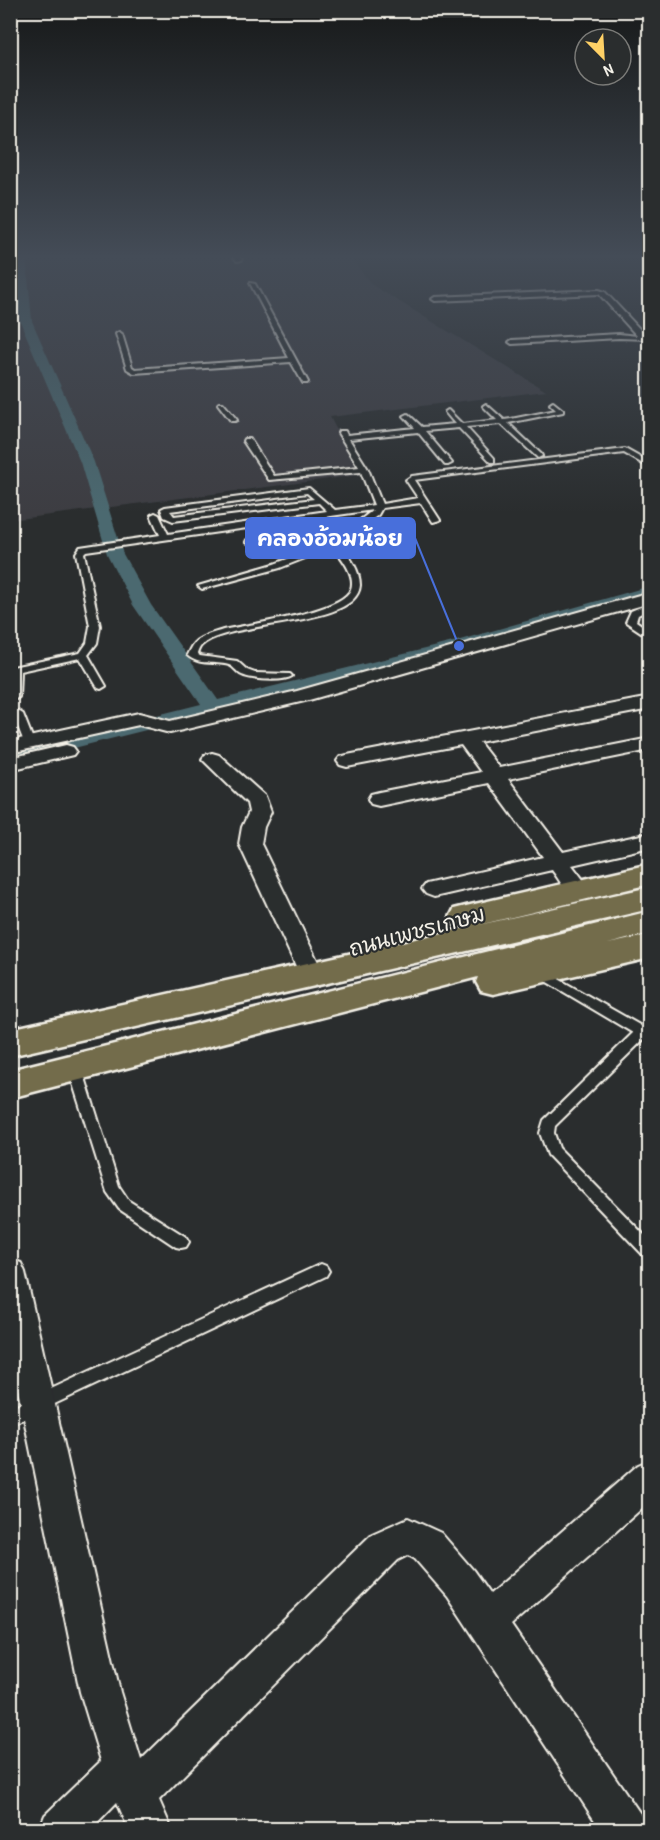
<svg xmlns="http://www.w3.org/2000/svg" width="660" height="1840" font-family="'Patrick Hand','Playpen Sans Thai',sans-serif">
  <rect width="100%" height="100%" fill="#2a2d2e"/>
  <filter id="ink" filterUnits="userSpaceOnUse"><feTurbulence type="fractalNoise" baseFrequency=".0167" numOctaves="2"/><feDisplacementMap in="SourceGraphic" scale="12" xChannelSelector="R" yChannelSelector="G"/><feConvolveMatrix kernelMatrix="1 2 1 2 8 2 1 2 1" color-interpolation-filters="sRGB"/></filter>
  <g filter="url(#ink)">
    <path fill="#3c3e43" d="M10,256H349L372,285L546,391L330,417L360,475L11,520Z"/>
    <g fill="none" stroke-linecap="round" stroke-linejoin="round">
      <path fill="#4c696f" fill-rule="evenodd" d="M16,256H26L32,321L94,462L123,554L151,605L218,700L453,642L650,586V597L466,650L10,764V752L201,704L133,605L107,554L80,462L20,321Z"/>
      <defs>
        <path id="service" d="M233,256H239L242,260L237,261Z
          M250,283L255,284L308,382L307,383H303L291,362L134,373L127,369L116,334L119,332L122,334L132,367L135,369L289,358Z
          M599,290L605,292L647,337V339L619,338L512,344L509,342L512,340L619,334L637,336L599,294L435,301L432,299L435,297Z
          M553,402L563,410V412L508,423L541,454L542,456L538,458L501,424L466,427L494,458V462H491L459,428L425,431L452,463L448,465H445L418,432L349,439L368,469L382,504L418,498L406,480L412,476L625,449L650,463V468L624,453L414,480L440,520L433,522L421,503L382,508L378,515L340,544C349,556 360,570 360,585C357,629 226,619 201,646C199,648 198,651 197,654L200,656L237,661L247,670L255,673L290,674L292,676C283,682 250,680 240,674C236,671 234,667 229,665C214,661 199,666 187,655C189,651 191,646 194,643C200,636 214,633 223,630C248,624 342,613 351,589C356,575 341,557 333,547L280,568L202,589L198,586L274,564L322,546L250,544L246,542L247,540L333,541L373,510L86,551L84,553L100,626L97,643L88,655L106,686L101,689L98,688L80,658L20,671L19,697L14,700L10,699L12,667L80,653L87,643L90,626L76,553L80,547L160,535L151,515L155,513L159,515L168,534L327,511L319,503L173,521L164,517L161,509L165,507L309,488L335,510L374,505L361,472L269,480L243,441L244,439H250L274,476L359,467L338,433L339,431H345L347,435L415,428L404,416L408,414L422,427L455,424L445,412L448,410L462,424L497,420L483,406L486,404L504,420L511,419L556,410L550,404ZM307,493L314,499L174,516L170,511Z
          M219,403H223L237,420L235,421H231L218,404Z
          M650,603V609L638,615L636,621L650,631V638L626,622L631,611Z
          M18,711L23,714L34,742L33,744L29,745L24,742L13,714Z
          M541,969L650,1031V1040L644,1039L555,1126L554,1133L559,1148L650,1241V1258L645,1257L548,1155L540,1133L544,1120L633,1033L537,976L535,973L537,970Z
          M75,1063L80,1064L82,1068L119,1186L129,1201L186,1237L189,1242L186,1247L181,1248L176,1247L119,1209L107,1192L68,1068L70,1064Z
          M321,1264L326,1266L329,1271L326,1276L10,1425V1408Z"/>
        <path id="minor" d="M650,592V603L309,700L170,733L139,725L10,753V741L139,713L170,721L297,691Z
          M650,697V709L479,742L499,768L650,738V750L508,779L563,852L650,833V847L572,865L591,890L587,895C568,901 562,883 552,870L434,897L426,894L422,889L426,884L543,857L489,783L379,806L371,804L368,799L371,794L379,792L481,772L461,745L347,767L340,765L337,761L340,757L347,755Z
          M66,745L73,747L76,751L73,755L10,770V758Z
          M212,753L219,755L265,796L271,812L264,827L261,844L318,962L315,968L306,971L297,968L294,962L239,844L242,827L249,812L247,803L202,759L205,755Z
          M10,1259L21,1263L25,1272L120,1692L141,1760L372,1534L408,1518L441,1533L473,1570L490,1594L638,1465L650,1460V1501L511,1625L641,1815L647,1830H601L447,1596L415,1559L408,1555L398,1560L159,1800L172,1830H129L117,1802L90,1830H39L45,1815L101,1761L80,1692L10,1350Z"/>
        <path id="primary" d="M650,864V884L466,928L454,925L450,917L454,909L466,906Z
          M650,887V909L10,1056V1029Z
          M650,911V933L608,944L650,935V958L493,994L481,991L476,982L478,977L10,1098V1070Z"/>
      </defs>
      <use href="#service" stroke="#f4f1e8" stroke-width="4"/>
      <use href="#minor" stroke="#f4f1e8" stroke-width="4"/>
      <use href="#primary" stroke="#f4f1e8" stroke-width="5"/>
      <use href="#service" fill="#2a2d2e" fill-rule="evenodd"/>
      <use href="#minor" fill="#2a2d2e" fill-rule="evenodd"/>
      <use href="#primary" fill="#736c4b" fill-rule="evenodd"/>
    </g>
  </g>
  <linearGradient id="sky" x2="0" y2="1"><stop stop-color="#171919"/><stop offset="0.5" stop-color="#444c57"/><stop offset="1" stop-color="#444c57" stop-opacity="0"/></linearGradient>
  <rect width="660" height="513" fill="url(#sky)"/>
  <g text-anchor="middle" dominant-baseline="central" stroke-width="4.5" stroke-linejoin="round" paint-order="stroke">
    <g font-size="21" fill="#f4f1e8" stroke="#2a2d2e">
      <text transform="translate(417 931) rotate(-15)">ถนนเพชรเกษม</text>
    </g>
  </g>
  <path fill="none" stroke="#486fdb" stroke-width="2" d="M459 646L415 538"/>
  <circle fill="#486fdb" stroke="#2a2d2e" stroke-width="2" cx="459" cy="646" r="6"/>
  <rect fill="#486fdb" stroke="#486fdb" stroke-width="2" x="246" y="518" width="169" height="40" rx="6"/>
  <g font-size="22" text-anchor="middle" font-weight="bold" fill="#fff">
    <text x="330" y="546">คลองอ้อมน้อย</text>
  </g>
  <rect width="660" height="1840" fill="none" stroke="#2a2d2e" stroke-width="36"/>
  <rect x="18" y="18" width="624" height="1804" fill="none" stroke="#f4f1e8" stroke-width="2" filter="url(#ink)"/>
  <g transform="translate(603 57) rotate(156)"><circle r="28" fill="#2a2d2e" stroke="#7b7b78" stroke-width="1.5"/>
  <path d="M0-4.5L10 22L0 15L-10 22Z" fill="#ffd166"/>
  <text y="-9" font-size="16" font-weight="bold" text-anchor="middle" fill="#f4f1e8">N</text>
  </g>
</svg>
